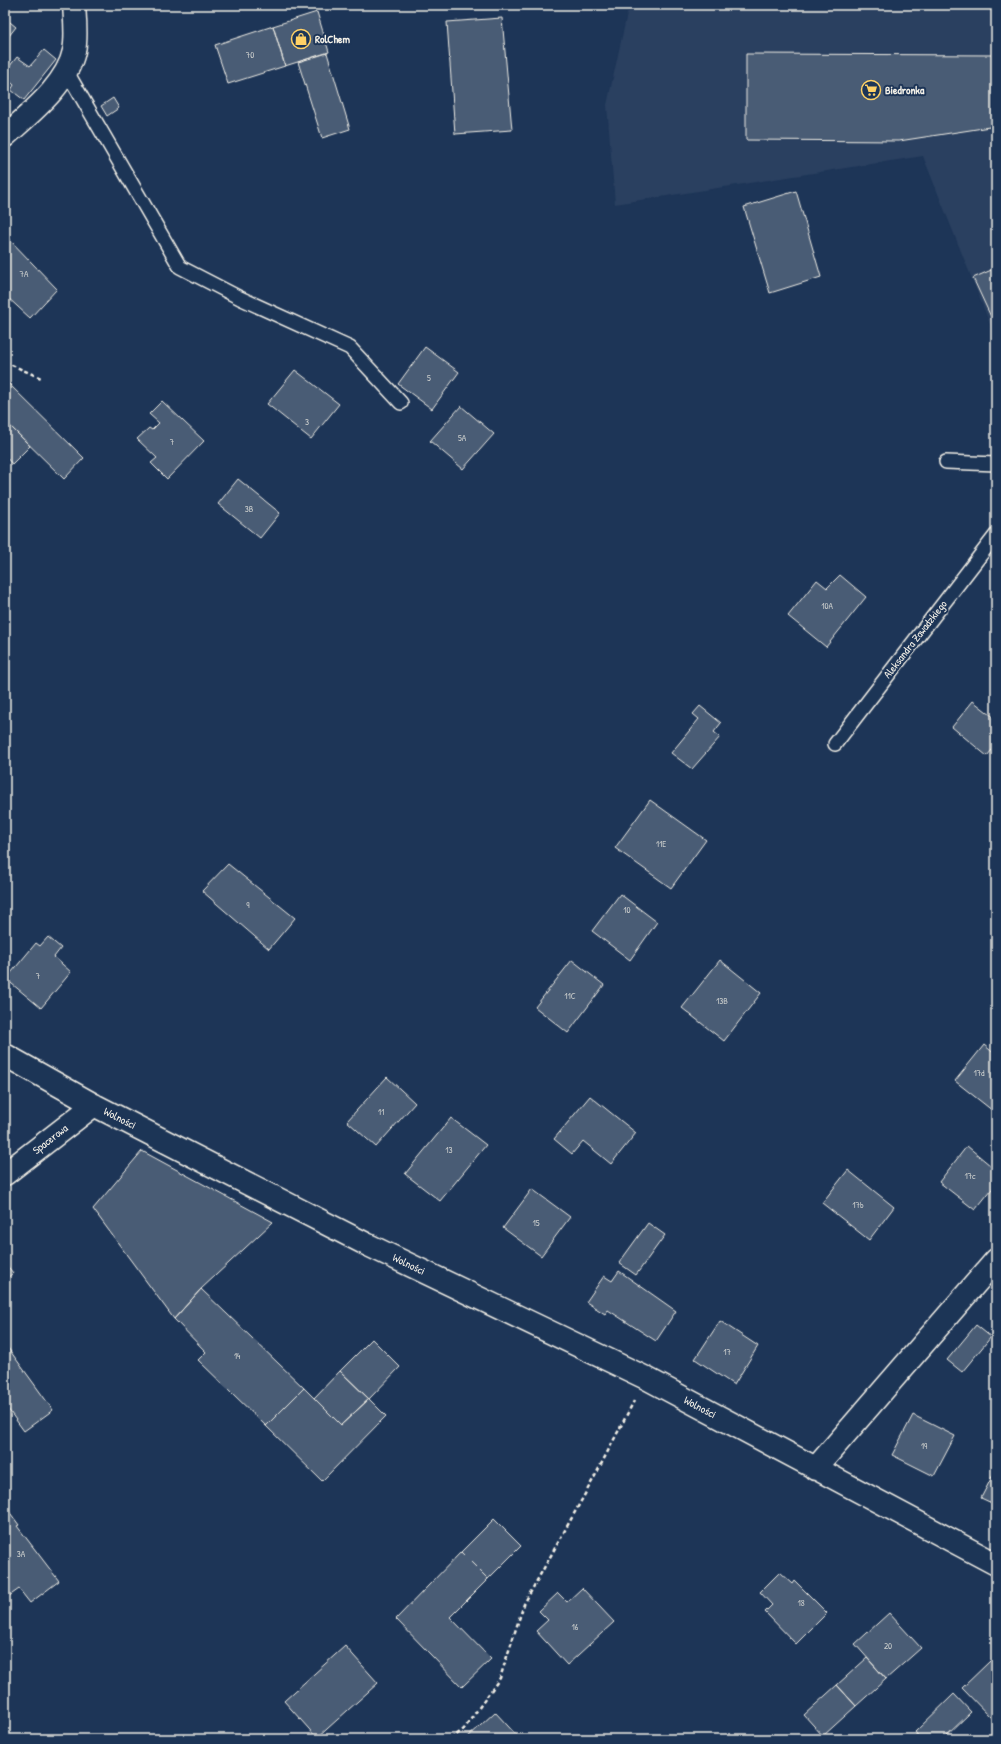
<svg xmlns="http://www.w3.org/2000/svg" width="1001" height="1744" font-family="'Patrick Hand',sans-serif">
  <rect width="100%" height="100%" fill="#1d3557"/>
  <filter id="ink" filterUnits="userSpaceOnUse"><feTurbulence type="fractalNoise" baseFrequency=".025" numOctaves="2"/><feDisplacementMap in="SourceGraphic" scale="8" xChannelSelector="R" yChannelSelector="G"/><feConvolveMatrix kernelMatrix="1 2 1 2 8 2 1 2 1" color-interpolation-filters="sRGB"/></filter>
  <g filter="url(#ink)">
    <path fill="#2a4060" d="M629,5H996V339L923,156L615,204L607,105Z"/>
    <path fill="#485b74" stroke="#f4f1e8" d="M317,12L329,52L285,66L273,26Z
      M5,18L16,27L5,41Z
      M502,18L512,130L455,134L447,22Z
      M273,26L285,66L228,84L215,45Z
      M44,50L56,60L24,100L11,90L14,85L5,77V72L17,57L30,66Z
      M327,53L350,129L322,138L298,62Z
      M746,54L996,55V126L899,141L746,140Z
      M113,98L119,108L107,116L101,106Z
      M796,191L821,277L770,293L744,207Z
      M9,239L57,289L30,318L5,295V242Z
      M996,268V317L992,319L973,278Z
      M425,347L459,372L432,409L398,384Z
      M295,370L339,404L311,439L267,404Z
      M5,380L84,458L64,479L5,421Z
      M162,401L204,441L167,479L151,463L157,458L137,439L149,428L152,430L159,423L149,414Z
      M461,406L494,434L463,469L430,441Z
      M5,421L30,446L12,464L5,456Z
      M238,479L280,513L260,538L218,504Z
      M840,575L866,597L826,647L788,616L817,580L827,588Z
      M973,701L996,719V745L987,756L952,727Z
      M700,706L721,723L714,732L720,737L692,769L671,753L699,719L693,714Z
      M650,800L706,840L671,888L615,848Z
      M228,864L295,918L269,949L202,891Z
      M620,894L657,922L630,960L592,931Z
      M48,937L61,948L54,957L71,972L41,1008L6,979L36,943L40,946Z
      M572,960L604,985L568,1033L535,1007Z
      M720,960L761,993L724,1041L682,1008Z
      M984,1045L996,1055V1107L993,1111L955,1081Z
      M387,1077L415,1103L376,1147L347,1121Z
      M590,1096L636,1133L611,1164L583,1141L572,1154L554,1139Z
      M451,1118L486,1145L440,1201L405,1174Z
      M967,1146L996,1170V1184L975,1210L939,1182Z
      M142,1151L273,1222L201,1289L174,1319L93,1209Z
      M848,1170L894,1207L869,1240L822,1203Z
      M532,1189L570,1217L541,1256L503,1228Z
      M648,1223L665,1235L636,1275L619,1263Z
      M5,1263L13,1273L5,1280Z
      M619,1271L676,1311L656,1341L608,1310L605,1314L586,1302L604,1276L612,1281Z
      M201,1289L304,1388L266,1426L198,1360L206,1352L174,1319Z
      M720,1321L758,1346L734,1385L695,1359Z
      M976,1325L991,1337L962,1372L947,1360Z
      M372,1339L400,1367L369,1399L340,1371Z
      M8,1348L53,1410L24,1431L5,1405V1350Z
      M340,1371L369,1399L341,1425L314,1398Z
      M304,1388L341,1425L369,1399L386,1416L322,1481L266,1426Z
      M913,1415L955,1436L934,1476L892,1455Z
      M996,1469V1505L981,1498Z
      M5,1506L19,1525L17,1526L59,1581L30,1603L19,1589L5,1599Z
      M494,1519L521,1546L488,1579L461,1552Z
      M461,1552L488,1579L450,1617L491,1659L462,1687L396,1619Z
      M780,1572L793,1584L795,1581L827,1613L796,1644L765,1612L772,1605L760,1592Z
      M582,1588L614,1622L567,1665L536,1631L548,1620L539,1611L558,1593L567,1602Z
      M889,1613L921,1648L886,1679L855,1644Z
      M345,1646L378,1683L317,1738L284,1701Z
      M867,1658L886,1679L856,1706L837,1685Z
      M990,1661L996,1667V1713L991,1718L962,1688Z
      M837,1685L856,1706L823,1736L804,1715Z
      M954,1694L971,1712L943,1739H921L915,1732Z
      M495,1712L520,1739H466Z"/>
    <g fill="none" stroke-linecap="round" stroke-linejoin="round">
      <defs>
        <path id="service" d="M67,72L180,267L240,298L350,348L401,403
          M946,462L996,464
          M835,744L996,535"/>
        <path id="minor" d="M5,136C29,114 67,85 74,51C77,37 75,20 74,5
          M5,1055L94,1105L366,1244L646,1378L996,1564
          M5,1174L94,1105
          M815,1469L996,1260"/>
      </defs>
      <use href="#service" stroke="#f4f1e8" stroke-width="16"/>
      <use href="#minor" stroke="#f4f1e8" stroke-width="25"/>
      <path stroke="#f4f1e8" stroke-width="2.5" stroke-dasharray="4 3" stroke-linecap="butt" d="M5,362L41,378
        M451,1739L464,1729L500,1678L524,1604L595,1476L634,1401"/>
      <use href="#service" stroke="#1d3557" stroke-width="13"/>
      <use href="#minor" stroke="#1d3557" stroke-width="22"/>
    </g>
  </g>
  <defs>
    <symbol id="shop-ring" viewBox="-11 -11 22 22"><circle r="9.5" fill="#1d3557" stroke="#ffd166" stroke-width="1.5"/><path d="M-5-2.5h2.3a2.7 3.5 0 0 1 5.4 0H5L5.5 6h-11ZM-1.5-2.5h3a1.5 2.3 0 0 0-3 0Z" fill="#ffd166"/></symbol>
    <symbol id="supermarket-ring" viewBox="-11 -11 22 22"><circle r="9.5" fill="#1d3557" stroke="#ffd166" stroke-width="1.5"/><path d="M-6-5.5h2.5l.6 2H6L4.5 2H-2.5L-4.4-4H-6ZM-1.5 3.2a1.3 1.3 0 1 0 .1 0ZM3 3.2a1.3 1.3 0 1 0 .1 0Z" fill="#ffd166"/></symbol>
  </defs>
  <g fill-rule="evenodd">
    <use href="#shop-ring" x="290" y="28" width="22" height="22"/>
    <use href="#supermarket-ring" x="860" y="79" width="22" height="22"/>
  </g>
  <g text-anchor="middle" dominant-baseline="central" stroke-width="4" stroke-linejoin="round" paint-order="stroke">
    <g font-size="9" fill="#c9cccb">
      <text x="250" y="55">70</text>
      <text x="24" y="274">7A</text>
      <text x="429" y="378">5</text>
      <text x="307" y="422">3</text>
      <text x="462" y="438">5A</text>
      <text x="172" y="442">7</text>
      <text x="249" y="509">3B</text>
      <text x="827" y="606">10A</text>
      <text x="661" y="844">11E</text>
      <text x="248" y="905">9</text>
      <text x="627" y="910">10</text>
      <text x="38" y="976">7</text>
      <text x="570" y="996">11C</text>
      <text x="722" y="1001">13B</text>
      <text x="979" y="1073">17d</text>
      <text x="381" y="1112">11</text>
      <text x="449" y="1150">13</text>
      <text x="970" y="1176">17c</text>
      <text x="858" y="1205">17b</text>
      <text x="536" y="1223">15</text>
      <text x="727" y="1352">17</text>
      <text x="237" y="1356">14</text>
      <text x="924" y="1446">19</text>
      <text x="21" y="1554">3A</text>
      <text x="801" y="1603">18</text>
      <text x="575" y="1627">16</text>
      <text x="888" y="1646">20</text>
    </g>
    <g font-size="11" font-weight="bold" fill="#f4f1e8" stroke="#1d3557" text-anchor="start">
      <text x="315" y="39">RolChem</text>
      <text x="885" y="90">Biedronka</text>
    </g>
    <g font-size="11" fill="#f4f1e8" stroke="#1d3557">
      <text transform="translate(915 639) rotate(-52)">Aleksandra Zawadzkiego</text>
      <text transform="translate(120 1118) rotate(27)">Wolności</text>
      <text transform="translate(50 1139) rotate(-38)">Spacerowa</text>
      <text transform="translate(409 1264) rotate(26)">Wolności</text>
      <text transform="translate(700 1407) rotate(28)">Wolności</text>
    </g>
  </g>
  <rect width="1001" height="1744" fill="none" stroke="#1d3557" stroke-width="20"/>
  <rect x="10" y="10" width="981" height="1724" fill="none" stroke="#f4f1e8" stroke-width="1.5" filter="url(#ink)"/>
</svg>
